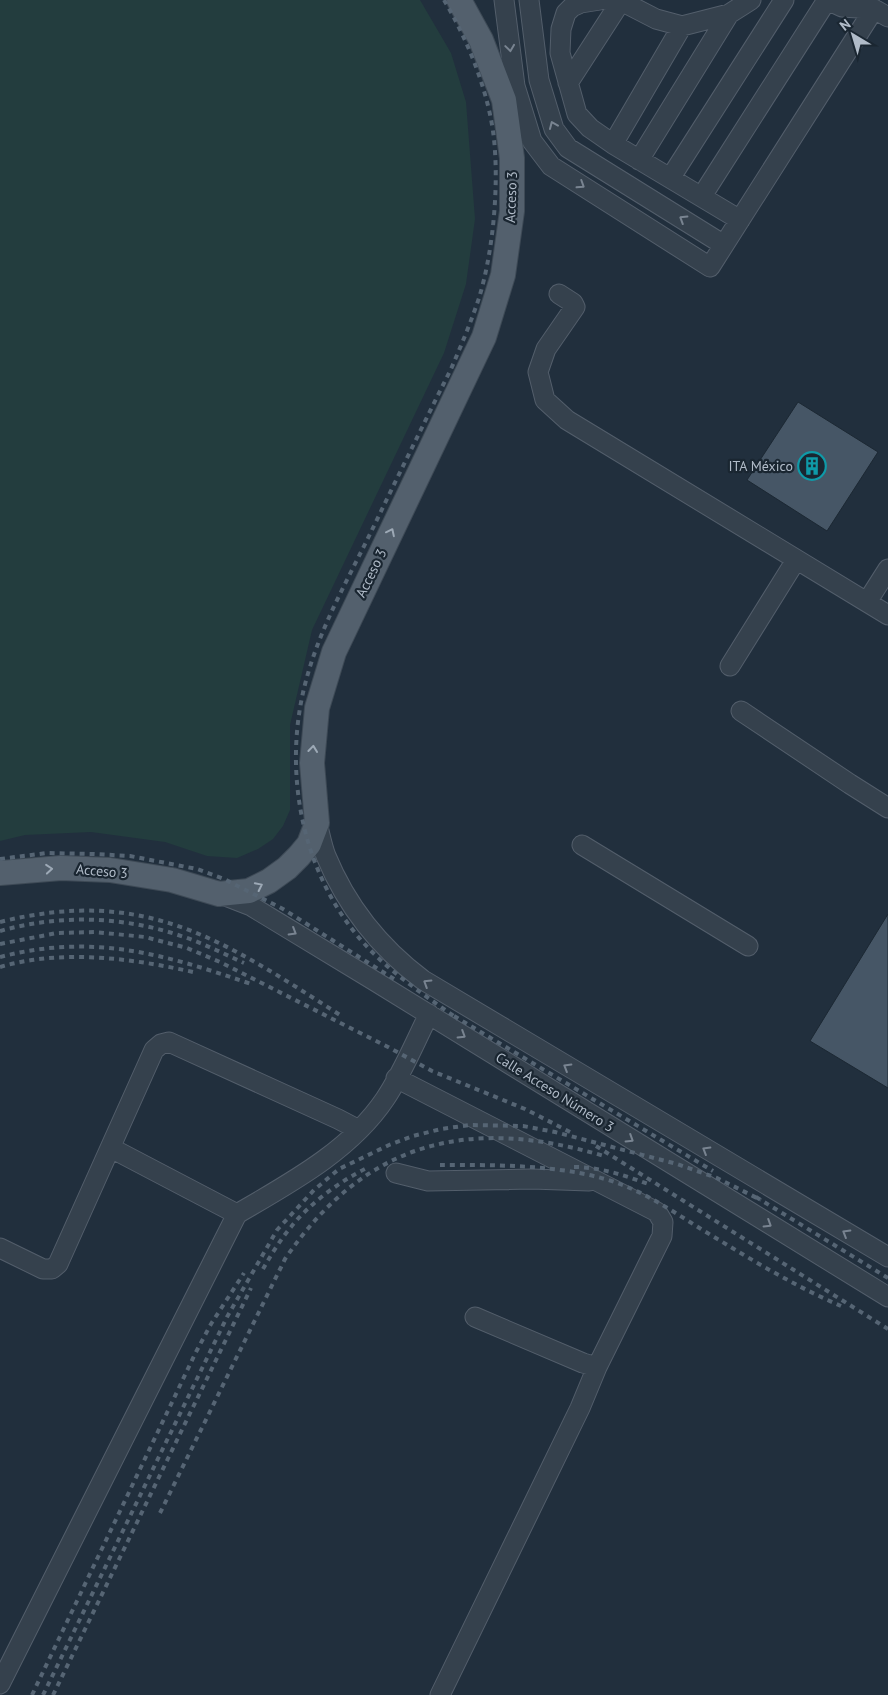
<svg xmlns="http://www.w3.org/2000/svg" width="888" height="1695" font-family="'PT Sans',sans-serif">
  <rect width="100%" height="100%" fill="#212f3d"/>
  <path fill="#233d3e" d="M0,0H420L451,53L466,102L475,219L466,284L444,353L312,630L290,725V810L283,826L273,839L258,849L237,858L207,856L165,842L91,832L25,835L0,841Z"/>
  <path fill="#465666" stroke="#1c2833" d="M798,402L878,452L827,531L747,480Z
    M888,914V1088L810,1041Z"/>
  <g fill="none" stroke-linecap="round" stroke-linejoin="round">
    <defs>
      <path id="minor" d="M504,0L515,86L532,141L551,166L710,267L874,9L888,17
        M529,0L539,80L554,129L568,148L724,245
        M600,0L581,3L572,7L566,13L561,29L560,53L577,114L590,128L613,144L740,220
        M607,0L621,1L656,19L682,26L729,14L751,0
        M568,83L621,1
        M613,144L682,26
        M639,160L729,14
        M671,177L784,0
        M702,196L827,0L842,7L874,9
        M559,294L573,303L575,307L546,349L538,372L545,400L567,420L888,615
        M867,602L888,569
        M730,666L796,560
        M741,711L850,784L888,808
        M317,823C320,834 322,846 326,856C347,907 379,947 423,980L888,1257
        M582,845L748,946
        M220,894L251,906L373,980L888,1297
        M396,1078L657,1212L663,1222L662,1236L597,1367L580,1408L440,1695
        M111,1148L237,1214
        M396,1173L428,1181L532,1179L589,1181
        M0,1248L43,1269H52L58,1264L154,1050L161,1044L169,1042L338,1119L359,1130
        M475,1317L583,1363L597,1367
        M0,1684L237,1214C290,1183 350,1151 385,1099C402,1074 415,1042 429,1014"/>
      <path id="major" d="M0,873L61,868L110,870L172,880L219,894L249,891L269,881L287,868L299,856L309,844L317,823L312,763L317,708L334,652L484,337L503,275L512,211V158L504,100L481,40L459,0"/>
    </defs>
    <use href="#minor" stroke="#535e6b" stroke-width="21"/>
    <use href="#major" stroke="#3e4a56" stroke-width="26"/>
    <use href="#minor" stroke="#35414d" stroke-width="19"/>
    <use href="#major" stroke="#53606d" stroke-width="24"/>
    <path stroke="#566574" stroke-width="4" stroke-dasharray="5 5" stroke-linecap="butt" d="M444,0C468,40 489,93 494,139C499,188 493,252 479,298C471,322 461,346 451,369C424,423 397,478 371,532C348,579 321,626 307,677C283,761 298,859 352,929C380,966 420,992 458,1019
      M0,859L47,853L94,854L130,856L197,869L224,879L283,909L394,979
      M0,922C145,886 223,940 340,1015
      M0,931C60,914 125,916 184,937C205,944 224,954 244,963
      M0,944L57,933L95,932L145,937L187,948L220,962L388,1047L432,1071L525,1109L572,1133
      M0,957C93,933 164,954 251,984
      M0,967C62,949 130,958 193,972
      M454,1016L713,1171
      M596,1146L888,1329
      M440,1165C497,1165 572,1164 625,1186C652,1197 677,1214 701,1229C747,1257 792,1285 841,1306
      M574,1167C601,1167 626,1176 651,1185
      M756,1197L888,1278
      M263,1269C271,1255 280,1240 291,1227C309,1204 340,1181 367,1168
      M160,1513L285,1259C366,1140 470,1116 604,1156
      M32,1695L196,1352L211,1324L244,1273
      M43,1695L227,1317L277,1230L314,1190L339,1169L389,1145L413,1136L441,1129L470,1125L523,1126L555,1132L677,1164L717,1178L761,1200
      M53,1695L251,1288"/>
  </g>
  <defs><path id="oneway-chevron" d="M-2-3.5L2.5 0L-2 3.5" fill="none" stroke-width="1.6" stroke-linecap="round" stroke-linejoin="round" transform="scale(1.25)"/></defs>
  <g stroke="#798491">
    <use href="#oneway-chevron" transform="translate(510 48) rotate(82)"/>
    <use href="#oneway-chevron" transform="translate(553 125) rotate(-113)"/>
    <use href="#oneway-chevron" transform="translate(581 185) rotate(33)"/>
    <use href="#oneway-chevron" transform="translate(683 219) rotate(-148)"/>
    <use href="#oneway-chevron" transform="translate(293 932) rotate(31)"/>
    <use href="#oneway-chevron" transform="translate(427 983) rotate(-148)"/>
    <use href="#oneway-chevron" transform="translate(462 1035) rotate(32)"/>
    <use href="#oneway-chevron" transform="translate(567 1067) rotate(-149)"/>
    <use href="#oneway-chevron" transform="translate(630 1139) rotate(32)"/>
    <use href="#oneway-chevron" transform="translate(706 1150) rotate(-149)"/>
    <use href="#oneway-chevron" transform="translate(768 1224) rotate(32)"/>
    <use href="#oneway-chevron" transform="translate(846 1233) rotate(-149)"/>
  </g>
  <g stroke="#9da9b6">
    <use href="#oneway-chevron" transform="translate(391 532) rotate(-64)"/>
    <use href="#oneway-chevron" transform="translate(313 749) rotate(-84)"/>
    <use href="#oneway-chevron" transform="translate(49 869) rotate(-5)"/>
    <use href="#oneway-chevron" transform="translate(259 886) rotate(-26)"/>
  </g>
  <defs>
    <symbol id="building-ring" viewBox="-11 -11 22 22"><circle r="9.5" fill="#1a2631" stroke="#0f9aa8" stroke-width="1.5"/><path d="M-4-6H4V6H1V3H-1V6H-4ZM-2.5-4.3h1.7v1.8h-1.7ZM.8-4.3h1.7v1.8H.8ZM-2.5-1h1.7V.8h-1.7ZM.8-1h1.7V.8H.8Z" fill="#0f9aa8"/></symbol>
  </defs>
  <g fill-rule="evenodd">
    <use href="#building-ring" x="796" y="450" width="32" height="32"/>
  </g>
  <g text-anchor="middle" dominant-baseline="central" stroke-width="4.5" stroke-linejoin="round" paint-order="stroke">
    <g font-size="14" fill="#b0bbc8" stroke="#1a2631">
      <text transform="translate(511 197) rotate(-88)">Acceso 3</text>
      <text transform="translate(371 573) rotate(-64)">Acceso 3</text>
      <text transform="translate(102 871) rotate(5)">Acceso 3</text>
      <text transform="translate(555 1092) rotate(32)">Calle Acceso Número 3</text>
    </g>
    <g font-size="14" fill="#b0bbc8" stroke="#1a2631" text-anchor="end">
      <text x="793" y="466">ITA México</text>
    </g>
  </g>
  <g transform="translate(853 35) rotate(322)" stroke="#1a2631" stroke-width="4" paint-order="stroke">
  <path d="M0-4L9 19L0 12L-9 19Z" fill="#b0bbc8"/>
  <text y="-8" font-size="14" font-weight="bold" text-anchor="middle" fill="#b0bbc8">N</text>
  </g>
</svg>
